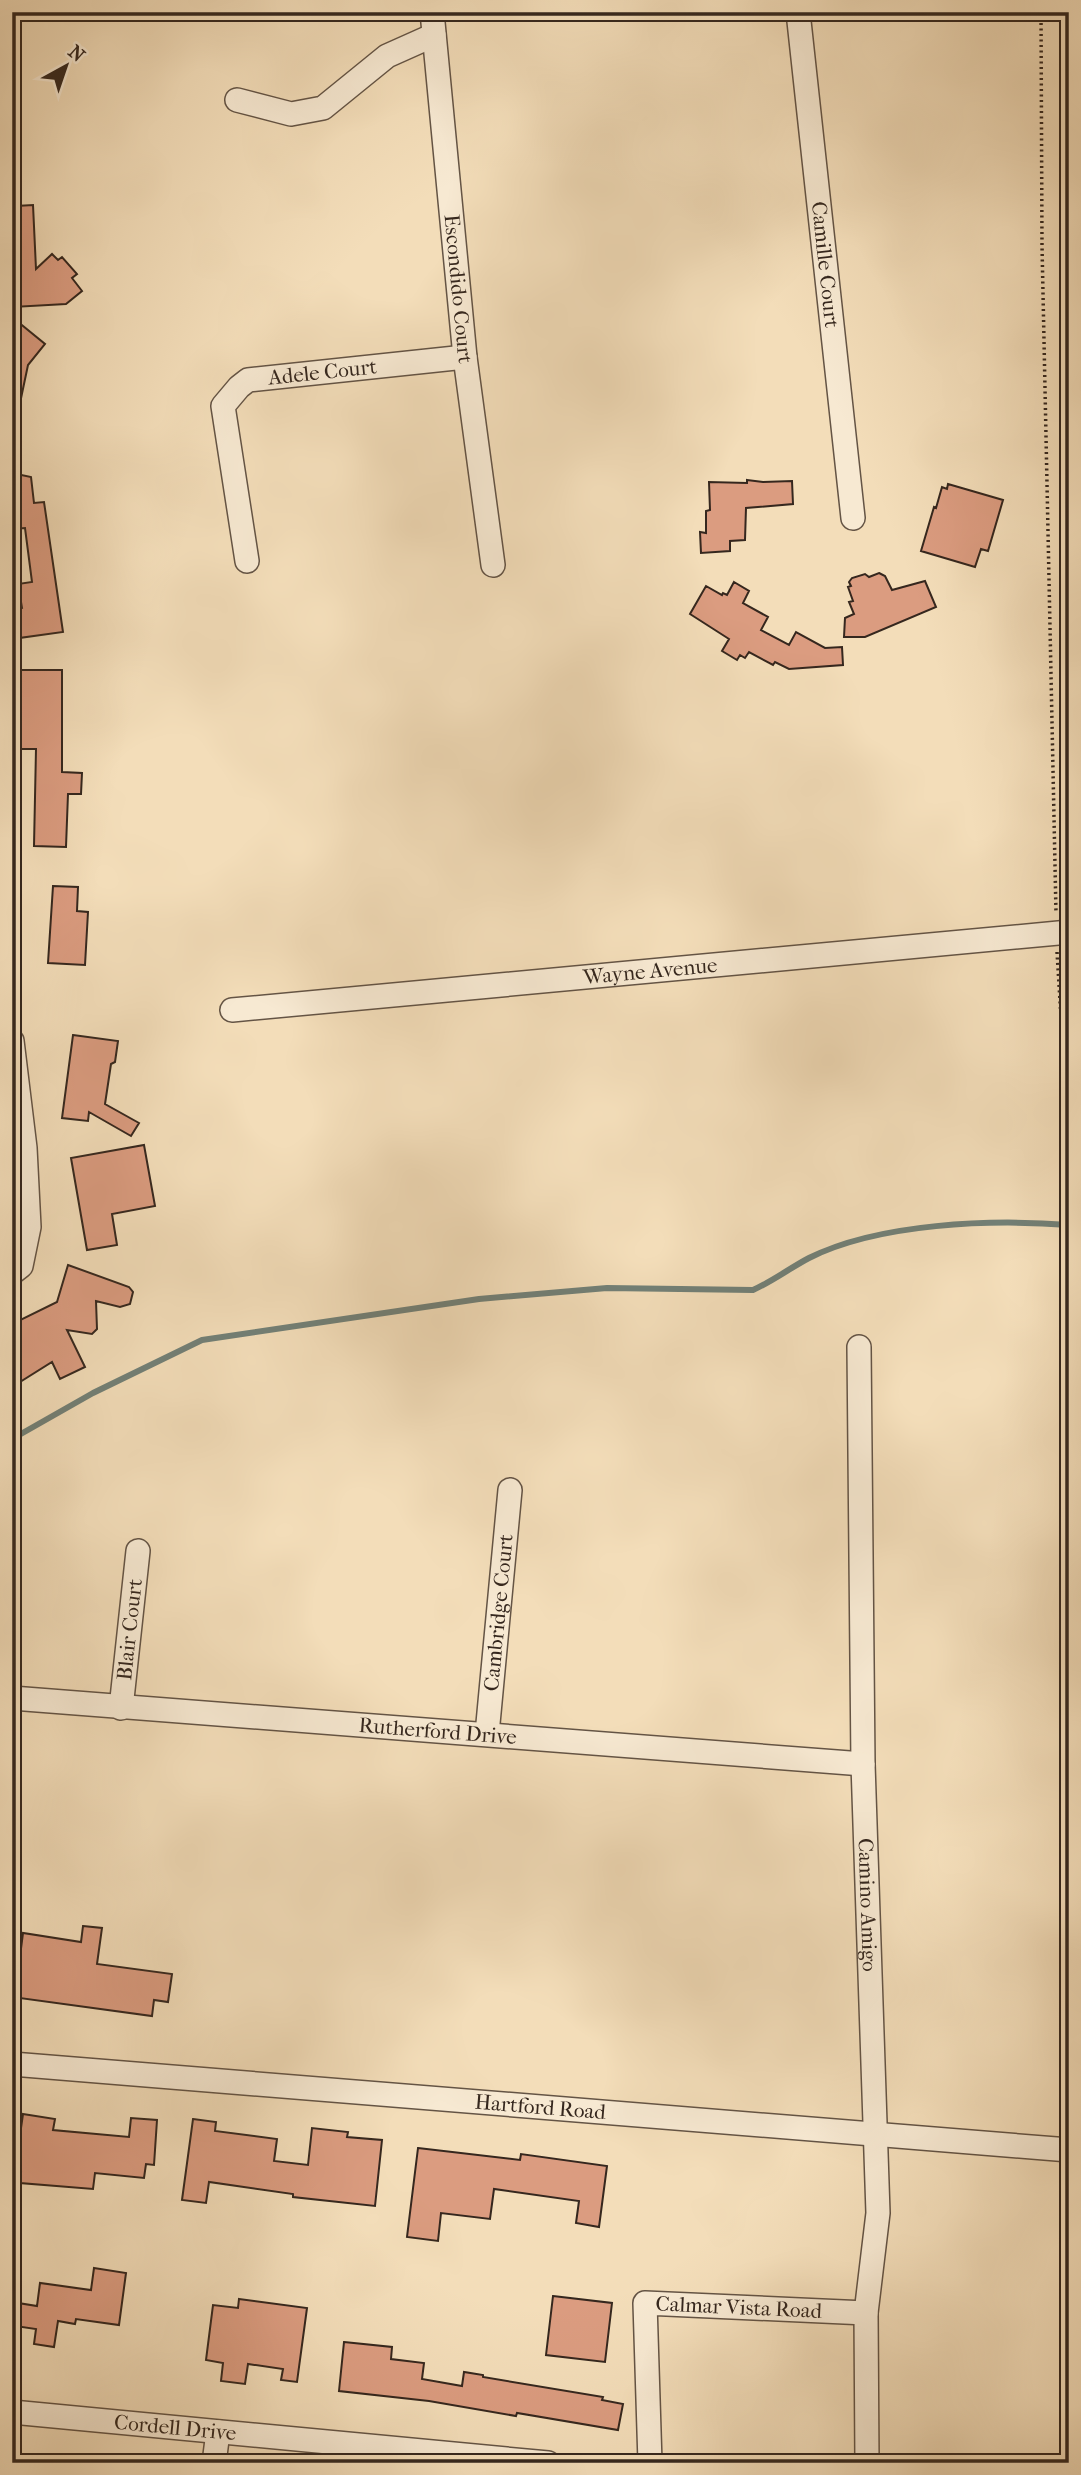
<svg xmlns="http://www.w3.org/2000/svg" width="1081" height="2475" font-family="'IM FELL French Canon',serif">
  <rect width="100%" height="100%" fill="#f3ddb9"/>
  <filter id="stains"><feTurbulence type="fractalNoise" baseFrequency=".00286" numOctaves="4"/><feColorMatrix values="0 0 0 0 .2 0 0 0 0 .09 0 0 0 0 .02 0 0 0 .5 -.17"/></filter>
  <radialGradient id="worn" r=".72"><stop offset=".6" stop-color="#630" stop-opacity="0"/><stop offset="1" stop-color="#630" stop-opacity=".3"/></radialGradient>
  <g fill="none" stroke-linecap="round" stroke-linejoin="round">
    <path stroke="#728077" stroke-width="6" d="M12,1439L93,1393L202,1340L479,1299L607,1288L753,1290C773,1281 790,1268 809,1258C879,1223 991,1219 1069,1225"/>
  </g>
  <path fill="#db9c80" stroke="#35271e" stroke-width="2" d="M33,205L36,269L52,254L58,260L62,257L77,274L72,278L82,291L66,304L13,307L12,217H16V206Z
    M12,317L45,344L28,365L19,408L12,407Z
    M12,473L31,477L34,503L44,502L63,632L19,638L15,609L22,608L18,584L32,582L25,528L12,529Z
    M747,480L763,482L792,481L793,504L746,508L745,540L730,541V551L701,553L700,532L706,533V511L710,510L709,482L747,483Z
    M948,484L1003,500L988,551L981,549L975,567L921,551L934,507L936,508L942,487L947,489Z
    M879,573L885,576L892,590L925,581L936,607L865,637H844L845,618L854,614L849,602L853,601L848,587L851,586L849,582L852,578L865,574L869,577Z
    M734,582L749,591L743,603L768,617L761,630L789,645L796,632L825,648L842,647L843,665L789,669L775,662L773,665L749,652L745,658L740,655L737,660L722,651L729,639L690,614L706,586L722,595L723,593L727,595Z
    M18,670H62V772L82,773L81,794H68L66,847L34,846L36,749H19Z
    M53,886L78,887L77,911L88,912L85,965L48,963Z
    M73,1035L118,1041L115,1062L111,1064L105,1104L139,1123L131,1136L89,1112L88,1121L62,1118Z
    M144,1145L155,1206L112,1214L117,1245L87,1250L71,1158Z
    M68,1265L129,1287L133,1292L130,1304L120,1307L96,1301L97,1329L92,1334L67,1330L85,1367L60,1379L52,1362L12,1387V1324L57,1302Z
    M83,1926L102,1928L97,1964L172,1974L168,2002L154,2000L152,2016L12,1997V1963L19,1964L23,1933L81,1942Z
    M23,2114L55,2119L53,2130L129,2137L131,2118L157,2120L154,2165L146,2164L144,2178L95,2173L93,2189L20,2183L21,2172L12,2171V2126L21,2128Z
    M193,2119L216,2122L215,2131L277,2139L274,2161L308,2165L312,2128L348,2132L347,2137L382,2140L375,2206L293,2197V2194L209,2182L206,2203L182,2200Z
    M418,2148L520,2160L521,2154L607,2166L599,2227L576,2223L579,2201L494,2189L490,2219L441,2213L438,2241L407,2237Z
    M94,2268L126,2273L119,2325L76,2319L75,2324L58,2321L54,2347L34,2344L36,2329L15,2326L18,2303L37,2306L40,2283L91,2290Z
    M553,2296L612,2303L605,2362L546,2355Z
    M239,2299L307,2308L297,2382L281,2380L283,2369L248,2364L245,2384L221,2381L223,2363L206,2360L213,2305L238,2308Z
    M344,2342L392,2347L391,2359L424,2363L422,2379L462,2386L464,2372L483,2375V2377L603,2397L602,2400L623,2404L618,2430L517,2413L516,2416L429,2401L339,2391Z"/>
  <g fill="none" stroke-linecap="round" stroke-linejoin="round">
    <defs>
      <g id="minor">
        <path id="s1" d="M432,12L465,357L493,565"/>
        <path id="s2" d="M798,12L853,518"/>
        <path d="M237,100L291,114L323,108L387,56L434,35"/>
        <path id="s3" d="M247,561L223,406L239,387L248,380L465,357"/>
        <path id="s4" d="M232,1010L1069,932"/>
        <path d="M12,1041L25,1148L29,1227L21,1266L12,1273"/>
        <path id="s5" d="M859,1347L863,1764L878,2213L866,2313L867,2463"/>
        <path id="s6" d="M12,1698L863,1764"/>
        <path id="s7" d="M121,1708L138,1551"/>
        <path id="s8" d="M487,1734L510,1490"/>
        <path id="s9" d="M12,2064L1069,2150"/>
        <path id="s10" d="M12,2412L548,2463"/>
        <path d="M214,2463L218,2432"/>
        <path id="s11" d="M650,2463L645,2303L866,2313"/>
      </g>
    </defs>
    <use href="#minor" stroke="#645445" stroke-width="26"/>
    <path stroke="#35271e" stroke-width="3.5" stroke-dasharray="2 3.5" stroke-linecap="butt" d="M1041,12L1042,245L1056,913
      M1057,952L1069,1147
      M1069,1403V1522"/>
    <use href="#minor" stroke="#f7e9d2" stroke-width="23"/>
  </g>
  <g text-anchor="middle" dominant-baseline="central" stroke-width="6" stroke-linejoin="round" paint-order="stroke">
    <g font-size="21" fill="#35271e" stroke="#f7e9d2">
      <text stroke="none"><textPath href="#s2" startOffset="254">Camille Court</textPath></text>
      <text stroke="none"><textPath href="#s1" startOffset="278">Escondido Court</textPath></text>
      <text stroke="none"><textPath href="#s3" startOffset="268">Adele Court</textPath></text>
      <text stroke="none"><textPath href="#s4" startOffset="420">Wayne Avenue</textPath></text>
      <text stroke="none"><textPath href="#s8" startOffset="122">Cambridge Court</textPath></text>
      <text stroke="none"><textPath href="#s7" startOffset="79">Blair Court</textPath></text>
      <text stroke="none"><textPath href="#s6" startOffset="427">Rutherford Drive</textPath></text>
      <text stroke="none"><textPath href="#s5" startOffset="558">Camino Amigo</textPath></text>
      <text stroke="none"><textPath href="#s9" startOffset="530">Hartford Road</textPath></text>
      <text stroke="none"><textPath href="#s11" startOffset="254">Calmar Vista Road</textPath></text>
      <text stroke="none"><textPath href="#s10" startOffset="164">Cordell Drive</textPath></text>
    </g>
  </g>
  <rect width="1081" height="2475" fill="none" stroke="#f3ddb9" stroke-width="42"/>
  <rect x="14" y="14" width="1053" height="2447" fill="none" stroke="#35271e" stroke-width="3.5"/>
  <rect x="21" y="21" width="1039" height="2433" fill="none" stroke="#35271e" stroke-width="2"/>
  <g transform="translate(66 66) rotate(40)" stroke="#f7e9d2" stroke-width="5" paint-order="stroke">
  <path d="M0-5L12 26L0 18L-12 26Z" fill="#35271e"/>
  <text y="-10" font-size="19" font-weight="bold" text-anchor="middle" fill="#35271e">N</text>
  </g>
  <rect width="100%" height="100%" filter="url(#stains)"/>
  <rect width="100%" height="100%" fill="url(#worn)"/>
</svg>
